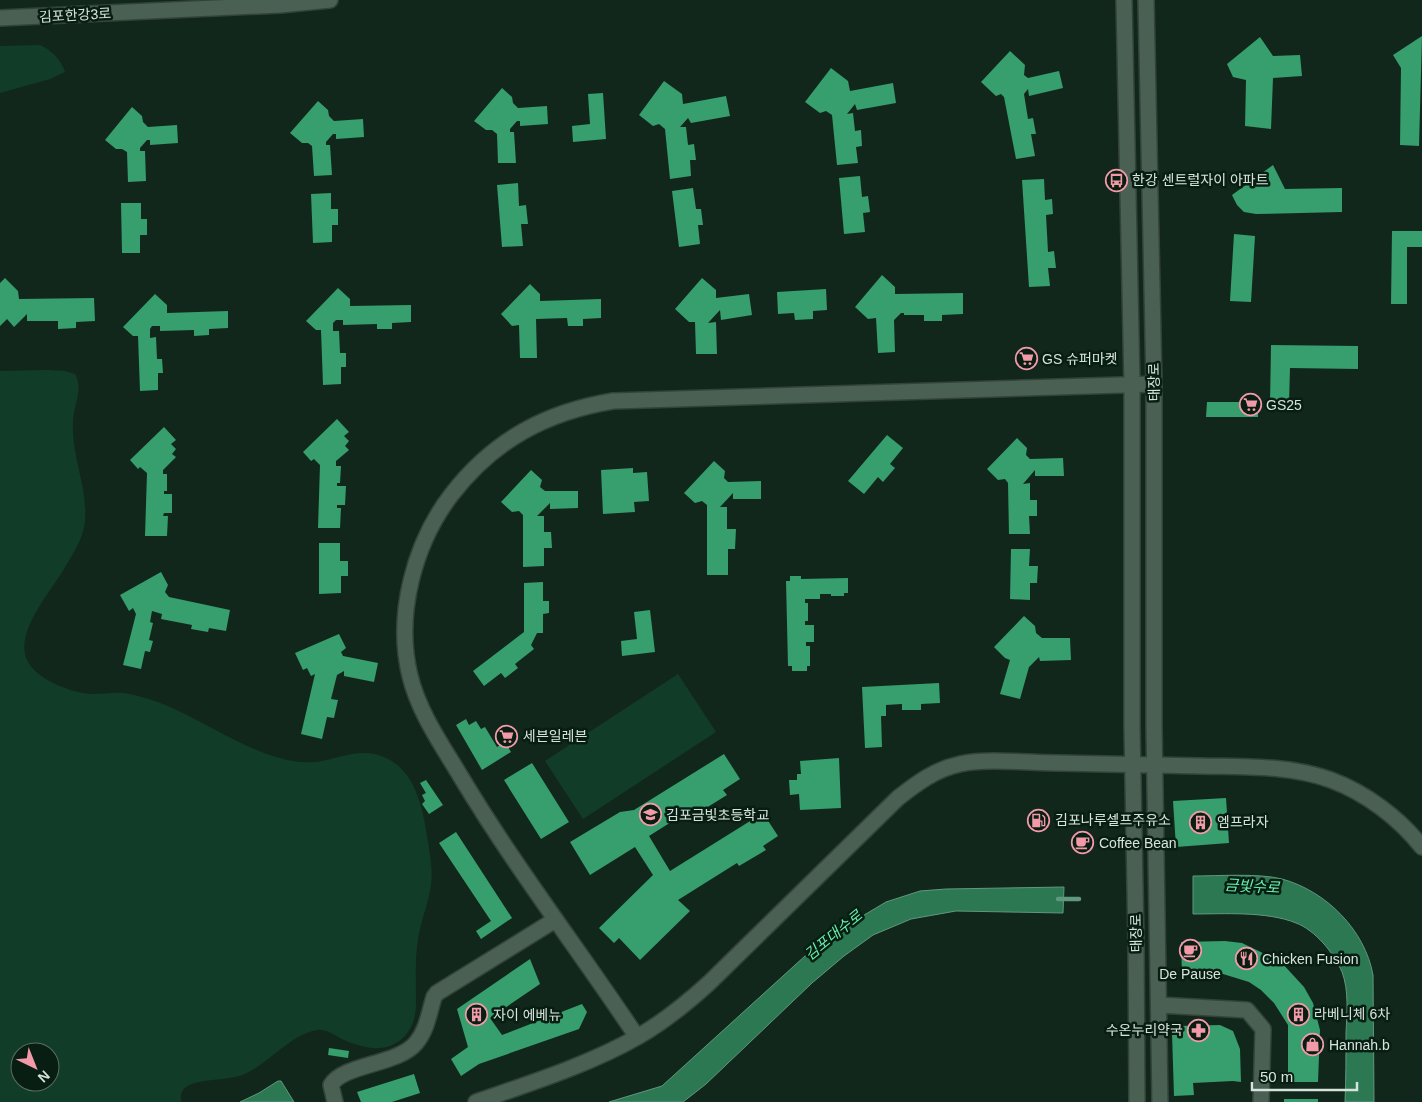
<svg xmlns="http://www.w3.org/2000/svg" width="1422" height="1102" font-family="Helvetica,'Noto Sans KR',sans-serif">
  <rect width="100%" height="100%" fill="#12271c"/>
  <path fill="#113d28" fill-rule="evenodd" d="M40,45C52,51 60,58 65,72L50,79L0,93V46Z
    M48,370L65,371L75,374C84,389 73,406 73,422C71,456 88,488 85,521C84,537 73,554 65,567C52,591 12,633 28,662C38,680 73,694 93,694C103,694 114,692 124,693C181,702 225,743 280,758C292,762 304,763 317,762C338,759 357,749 378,755C416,766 423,809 428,842C430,856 433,871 431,885C428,906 419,925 417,946C415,965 416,984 416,1003C416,1017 412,1032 399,1041C381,1054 359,1047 340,1038C333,1034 325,1029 317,1030C289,1035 268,1065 242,1075C228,1081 190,1078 183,1090C180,1094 181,1097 181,1102H0V371ZM20,1052H50V1082H20Z
    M678,674L716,732L583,819L545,761Z"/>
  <path fill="#2b7853" stroke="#5f987c" d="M1193,876C1217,876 1259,873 1282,879C1326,891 1365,930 1373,975L1374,1102H1345C1346,1079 1346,1056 1346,1033C1347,1014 1349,990 1342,972C1334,953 1315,930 1296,923C1267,911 1223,914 1193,914Z
    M1064,887L1063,913L956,911L911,919L873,935L844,956L812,983L706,1084L683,1102H609L662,1086L805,956L844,927L886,902L920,891L946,889Z
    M278,1081H281L294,1102H240L259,1093Z"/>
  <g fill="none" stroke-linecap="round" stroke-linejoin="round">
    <path stroke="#5f987c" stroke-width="4.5" d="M1058,899H1079"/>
  </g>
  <path fill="#379e6d" d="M1422,36L1419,146L1400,145L1401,68L1393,55Z
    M1260,37L1273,56L1300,55L1302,76L1273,78L1271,129L1245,126L1246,80L1233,77L1227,64Z
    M1010,51L1025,65L1024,75L1028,78L1059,71L1063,88L1029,96L1028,89L1024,94L1028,119L1033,118L1036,134H1031L1035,156L1016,159L1004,97L1001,94L996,96L981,82Z
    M831,68L848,81L850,91L893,83L896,103L857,110L855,104L847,114L853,113L855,131L861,130L862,146L856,147L858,163L837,165L832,115L826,111L820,113L805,102Z
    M664,81L682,94L683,104L726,96L730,116L691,123L688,118L680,127H686L688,145L694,144L696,160H690L691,176L670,179L665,129L659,124L653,126L639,115Z
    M502,88L512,97L513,103L518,108L547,106L548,124L520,126V121H517L510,129V132H514L516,163H498L497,134L492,130H486L474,121Z
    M603,93L606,139L573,142L572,126L590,124L588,94Z
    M318,101L328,110L329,116L334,121L363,119L364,137L336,139V134H333L326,142V145H330L332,175L314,176L312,146L308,143H302L290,133Z
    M132,107L142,116L143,122L148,127L177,125L178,143L150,145V140H147L140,148V151H145L146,181L128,182L127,152L122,149H116L105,140Z
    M1273,165L1285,189L1342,188V212L1256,214L1244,212L1237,205L1232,195Z
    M860,176L862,197L868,196L870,212L863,213L865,232L844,234L839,178Z
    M1044,179L1045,200L1052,199L1053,214L1046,215L1048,252L1054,251L1056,268H1048L1050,286L1029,287L1022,180Z
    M518,183L519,206L526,205L528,224H521L523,246L502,247L497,185Z
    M693,188L696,209H701L703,225H698L700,244L679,247L672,191Z
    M331,193V209H338V225H332V242L313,243L311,194Z
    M121,203H141V219H147V235H140V253H122Z
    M1392,231H1422V247H1407V304H1391Z
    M1234,234L1255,236L1251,302L1230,301Z
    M882,275L895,287V294L963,293V314L942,315V321H924V315H904V313H901L894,320L895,352L878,353L876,318L868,319L855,307Z
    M5,278L18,291L19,299L94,298L95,321L76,322V328L58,329V321H27V314L14,327L7,319L0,326V283Z
    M702,278L716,290V298L749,294L752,315L721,320L720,310L708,323L716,322L717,354H696L695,322H689L675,309Z
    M530,284L540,294V301L601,299V318L583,319V326H568L567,318L536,319L537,358H520L519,325L512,326L501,314Z
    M338,288L350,299V306L411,305V322L392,323V329H377V324L343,325V320H336L333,323V331H339L340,353H346V367H341V384L323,385L321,330H316L306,321Z
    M826,289L827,310L813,311V319L795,320L794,313L778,314L777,292Z
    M155,294L167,305V313L228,311V328L209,329V335L194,336V330L160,331V326H152L150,329V338L156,337L157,359H162L163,373H158V390L140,391L138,336H133L123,327Z
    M1271,345L1358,346V369L1290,368L1289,404H1270Z
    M1207,402H1258V417H1206Z
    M337,419L349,432L344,436L349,441L345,446L349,450L336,461V466H341L340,483H337V486H346L345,505H337V508H341L340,528H318L320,465L314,459L311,461L303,452Z
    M164,427L176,440L171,444L176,449L172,454L176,457L163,470V474H167V491H164V494H172V513H164L163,516H168L167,536H145L147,473L140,467L138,469L130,460Z
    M887,435L903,448L890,464L895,468L883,482L878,477L864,494L848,481Z
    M1017,438L1027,448L1026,455L1030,459L1063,458L1064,476H1035V470L1023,484L1030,483V500H1037V516H1029L1030,534H1009L1008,483L1005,479L998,480L987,469Z
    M714,461L725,471L724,478L728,482L761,481V499H733V493L720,507H727V529H736L735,549H728V575H707V505L702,501L695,503L684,493Z
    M633,468V473L647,472L649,501L634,502L635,512L603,514L601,470Z
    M531,470L542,480L540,487L545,491H578V508L550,509V503L537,516H544V532H551L552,548H544V566L523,567V515L519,511L512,512L501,502Z
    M319,543H340V561H348V576H341V593L319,594Z
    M1011,549H1030L1029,566H1038L1037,583H1030V600L1010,599Z
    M161,572L168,585L165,592L169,597L230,610L226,631L209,628L208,632L191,629L192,625L161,619L162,614L152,611L150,622L153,623L149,640L153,641L150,652L145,651L141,669L123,665L136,614L133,608L129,611L120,595Z
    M790,576H801V579L848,578V593H844V596H831V594H820V599H805V603H808V621H805V625H814V642H806V646H810V666H807V671H792V666H788L786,581H790Z
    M543,582V601H549V613L543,614V633H537L531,645L534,649L515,664L518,668L505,678L501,673L484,686L473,671L524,632V583Z
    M650,610L655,652L622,656L621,641L637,639L634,612Z
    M1024,616L1035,626L1036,633L1042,638H1070L1071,660L1040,661L1039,657L1029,667L1020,699L1000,694L1010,660L1005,658L994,647Z
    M339,634L346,648L341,652L343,656L378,663L374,682L344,676V671L337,675L331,699L338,700L334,718L327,717L322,739L301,734L315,674L311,676L307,668L303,670L295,653Z
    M939,683L940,703L921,704V710H902V704L886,705V716H881L882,747L865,748L862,687Z
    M466,719L469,725L476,721L481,729L485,727L497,747L505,742L511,752L482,770L456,725Z
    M724,754L740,779L723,790L727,795L698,813L695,807L649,836L670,871L763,813L778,836L763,846L766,850L739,866L737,863L678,900L690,911L640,960L619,938L614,943L599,928L653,875L635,847L590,875L570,842L620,812L634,810Z
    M839,758L841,808L800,810L799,794L790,795L789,780H797V774H801L800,761Z
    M532,763L569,822L541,839L504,780Z
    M426,780L443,805L429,814L422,804L425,801L422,795L426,793L420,783Z
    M1226,798L1229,843L1176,847L1173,801Z
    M456,832L512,918L481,939L476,931L491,921L439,843Z
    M1225,941L1242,943L1281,962L1304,987L1313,1003L1320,1030L1318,1082H1288V1025L1274,1003L1261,990L1249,982L1223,974H1182L1181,942Z
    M530,959L540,984L490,1018L502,1035L582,1004L587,1012L579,1029L479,1064L461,1076L451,1059L468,1047L457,1009Z
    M1220,1025L1233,1031L1240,1049L1241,1082L1233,1081L1193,1083L1194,1095L1174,1096L1172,1033L1179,1026Z
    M329,1048L349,1051L348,1058L328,1055Z
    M414,1074L420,1093L392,1102H361L357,1092Z
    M1284,1099H1318V1102H1284Z"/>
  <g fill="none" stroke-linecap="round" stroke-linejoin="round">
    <defs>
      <path id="minor" d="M1124,0L1132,385V727L1136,941L1137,1102
        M1146,0L1154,384V726L1160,1102
        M0,18L280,5L330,0
        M1159,1005L1247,1010L1263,1029L1261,1102
        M637,1037C579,950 515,867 461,777C442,745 419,713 410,676C395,615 414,543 452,494C494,440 546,412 613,401L1154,384
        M335,1102L331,1085C343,1064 398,1065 416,1043C427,1030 429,1013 434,997L437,993L555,920
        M476,1102C528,1084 591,1064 639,1036C665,1021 687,1003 709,983L898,798C917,783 936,769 960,764C989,758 1029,763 1059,763C1106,764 1153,765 1200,766C1243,767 1290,765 1331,780C1366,793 1399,818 1422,847"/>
    </defs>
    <use href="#minor" stroke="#344339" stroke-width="18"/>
    <use href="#minor" stroke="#496053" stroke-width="15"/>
  </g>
  <defs>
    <symbol id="bus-ring" viewBox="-11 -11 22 22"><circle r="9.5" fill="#081e13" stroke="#f39aa9" stroke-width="1.5"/><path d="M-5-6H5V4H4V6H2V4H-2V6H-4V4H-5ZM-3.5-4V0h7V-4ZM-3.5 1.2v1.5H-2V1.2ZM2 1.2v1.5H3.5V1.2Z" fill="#f39aa9"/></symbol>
    <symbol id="supermarket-ring" viewBox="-11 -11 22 22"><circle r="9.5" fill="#081e13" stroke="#f39aa9" stroke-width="1.5"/><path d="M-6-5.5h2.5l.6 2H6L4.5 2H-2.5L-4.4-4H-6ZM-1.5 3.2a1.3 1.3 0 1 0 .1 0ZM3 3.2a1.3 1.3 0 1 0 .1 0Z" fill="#f39aa9"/></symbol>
    <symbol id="school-ring" viewBox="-11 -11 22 22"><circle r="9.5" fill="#081e13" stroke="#f39aa9" stroke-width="1.5"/><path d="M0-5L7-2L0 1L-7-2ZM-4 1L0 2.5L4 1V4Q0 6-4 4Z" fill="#f39aa9"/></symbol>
    <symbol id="fuel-ring" viewBox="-11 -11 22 22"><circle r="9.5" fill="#081e13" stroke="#f39aa9" stroke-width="1.5"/><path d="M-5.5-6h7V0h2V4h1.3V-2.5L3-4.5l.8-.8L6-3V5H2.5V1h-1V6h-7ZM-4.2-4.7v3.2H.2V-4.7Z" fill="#f39aa9"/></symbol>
    <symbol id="building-ring" viewBox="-11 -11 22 22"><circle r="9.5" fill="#081e13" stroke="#f39aa9" stroke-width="1.5"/><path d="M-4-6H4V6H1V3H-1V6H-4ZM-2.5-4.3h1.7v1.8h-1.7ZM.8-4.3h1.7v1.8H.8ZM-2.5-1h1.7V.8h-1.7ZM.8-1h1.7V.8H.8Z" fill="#f39aa9"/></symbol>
    <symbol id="cafe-ring" viewBox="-11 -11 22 22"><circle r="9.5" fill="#081e13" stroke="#f39aa9" stroke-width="1.5"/><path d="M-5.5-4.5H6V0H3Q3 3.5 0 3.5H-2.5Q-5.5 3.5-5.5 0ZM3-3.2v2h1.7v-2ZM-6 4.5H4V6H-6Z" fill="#f39aa9"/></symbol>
    <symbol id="restaurant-ring" viewBox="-11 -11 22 22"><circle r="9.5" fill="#081e13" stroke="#f39aa9" stroke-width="1.5"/><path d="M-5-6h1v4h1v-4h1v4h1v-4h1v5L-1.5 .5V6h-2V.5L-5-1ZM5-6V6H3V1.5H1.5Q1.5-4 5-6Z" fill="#f39aa9"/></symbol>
    <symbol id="pharmacy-ring" viewBox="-11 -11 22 22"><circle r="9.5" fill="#081e13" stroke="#f39aa9" stroke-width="1.5"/><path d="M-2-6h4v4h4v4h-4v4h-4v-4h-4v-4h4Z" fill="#f39aa9"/></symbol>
    <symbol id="shop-ring" viewBox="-11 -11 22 22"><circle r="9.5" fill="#081e13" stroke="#f39aa9" stroke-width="1.5"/><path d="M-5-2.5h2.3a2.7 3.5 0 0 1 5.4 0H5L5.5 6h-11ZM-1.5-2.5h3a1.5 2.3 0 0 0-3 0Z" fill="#f39aa9"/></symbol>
  </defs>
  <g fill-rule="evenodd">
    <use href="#bus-ring" x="1104" y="168" width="25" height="25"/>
    <use href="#supermarket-ring" x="1014" y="346" width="25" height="25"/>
    <use href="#supermarket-ring" x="1238" y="392" width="25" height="25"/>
    <use href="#supermarket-ring" x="494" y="724" width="25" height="25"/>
    <use href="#school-ring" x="638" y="802" width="25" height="25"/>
    <use href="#fuel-ring" x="1026" y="808" width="25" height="25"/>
    <use href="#building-ring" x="1188" y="810" width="25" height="25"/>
    <use href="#cafe-ring" x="1070" y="830" width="25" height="25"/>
    <use href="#cafe-ring" x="1178" y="938" width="25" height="25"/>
    <use href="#restaurant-ring" x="1234" y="946" width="25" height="25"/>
    <use href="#building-ring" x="1286" y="1002" width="25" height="25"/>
    <use href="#building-ring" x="464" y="1002" width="25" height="25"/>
    <use href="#pharmacy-ring" x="1186" y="1018" width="25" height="25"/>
    <use href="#shop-ring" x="1300" y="1032" width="25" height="25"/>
  </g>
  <g text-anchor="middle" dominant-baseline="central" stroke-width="5" stroke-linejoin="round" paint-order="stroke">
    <g font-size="14" fill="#d7e4dc" stroke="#081e13">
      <text transform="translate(75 15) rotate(-3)">김포한강3로</text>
      <text transform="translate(1154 382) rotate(-91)">태장로</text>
      <text transform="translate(1136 933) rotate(-91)">태장로</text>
    </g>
    <g font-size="14" fill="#d7e4dc" stroke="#081e13" text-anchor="start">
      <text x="1132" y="180">한강 센트럴자이 아파트</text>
      <text x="1042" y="359">GS 슈퍼마켓</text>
      <text x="1266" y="405">GS25</text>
      <text x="523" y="736">세븐일레븐</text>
      <text x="666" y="815">김포금빛초등학교</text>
      <text x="1055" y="820">김포나루셀프주유소</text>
      <text x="1217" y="822">엠프라자</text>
      <text x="1099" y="843">Coffee Bean</text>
      <text x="1262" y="959">Chicken Fusion</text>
      <text x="1190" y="974" text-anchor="middle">De Pause</text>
      <text x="1314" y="1014">라베니체 6차</text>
      <text x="493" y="1015">자이 에베뉴</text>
      <text x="1183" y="1030" text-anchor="end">수온누리약국</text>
      <text x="1329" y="1045">Hannah.b</text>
    </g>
    <g font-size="15" font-style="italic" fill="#69eeac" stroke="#081e13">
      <text transform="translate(1252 886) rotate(3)">금빛수로</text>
      <text transform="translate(833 935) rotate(-39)">김포대수로</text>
    </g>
  </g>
  <g transform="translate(35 1067) rotate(137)"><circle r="24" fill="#081e13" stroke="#5b6d63"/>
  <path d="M0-4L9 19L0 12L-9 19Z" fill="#f39aa9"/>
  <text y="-8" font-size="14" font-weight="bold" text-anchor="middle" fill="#d7e4dc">N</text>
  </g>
  <path d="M1252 1082v8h105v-8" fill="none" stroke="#d7e4dc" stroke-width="2.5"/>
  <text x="1260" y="1082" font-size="15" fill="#d7e4dc" stroke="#081e13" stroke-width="4" paint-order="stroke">50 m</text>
</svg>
